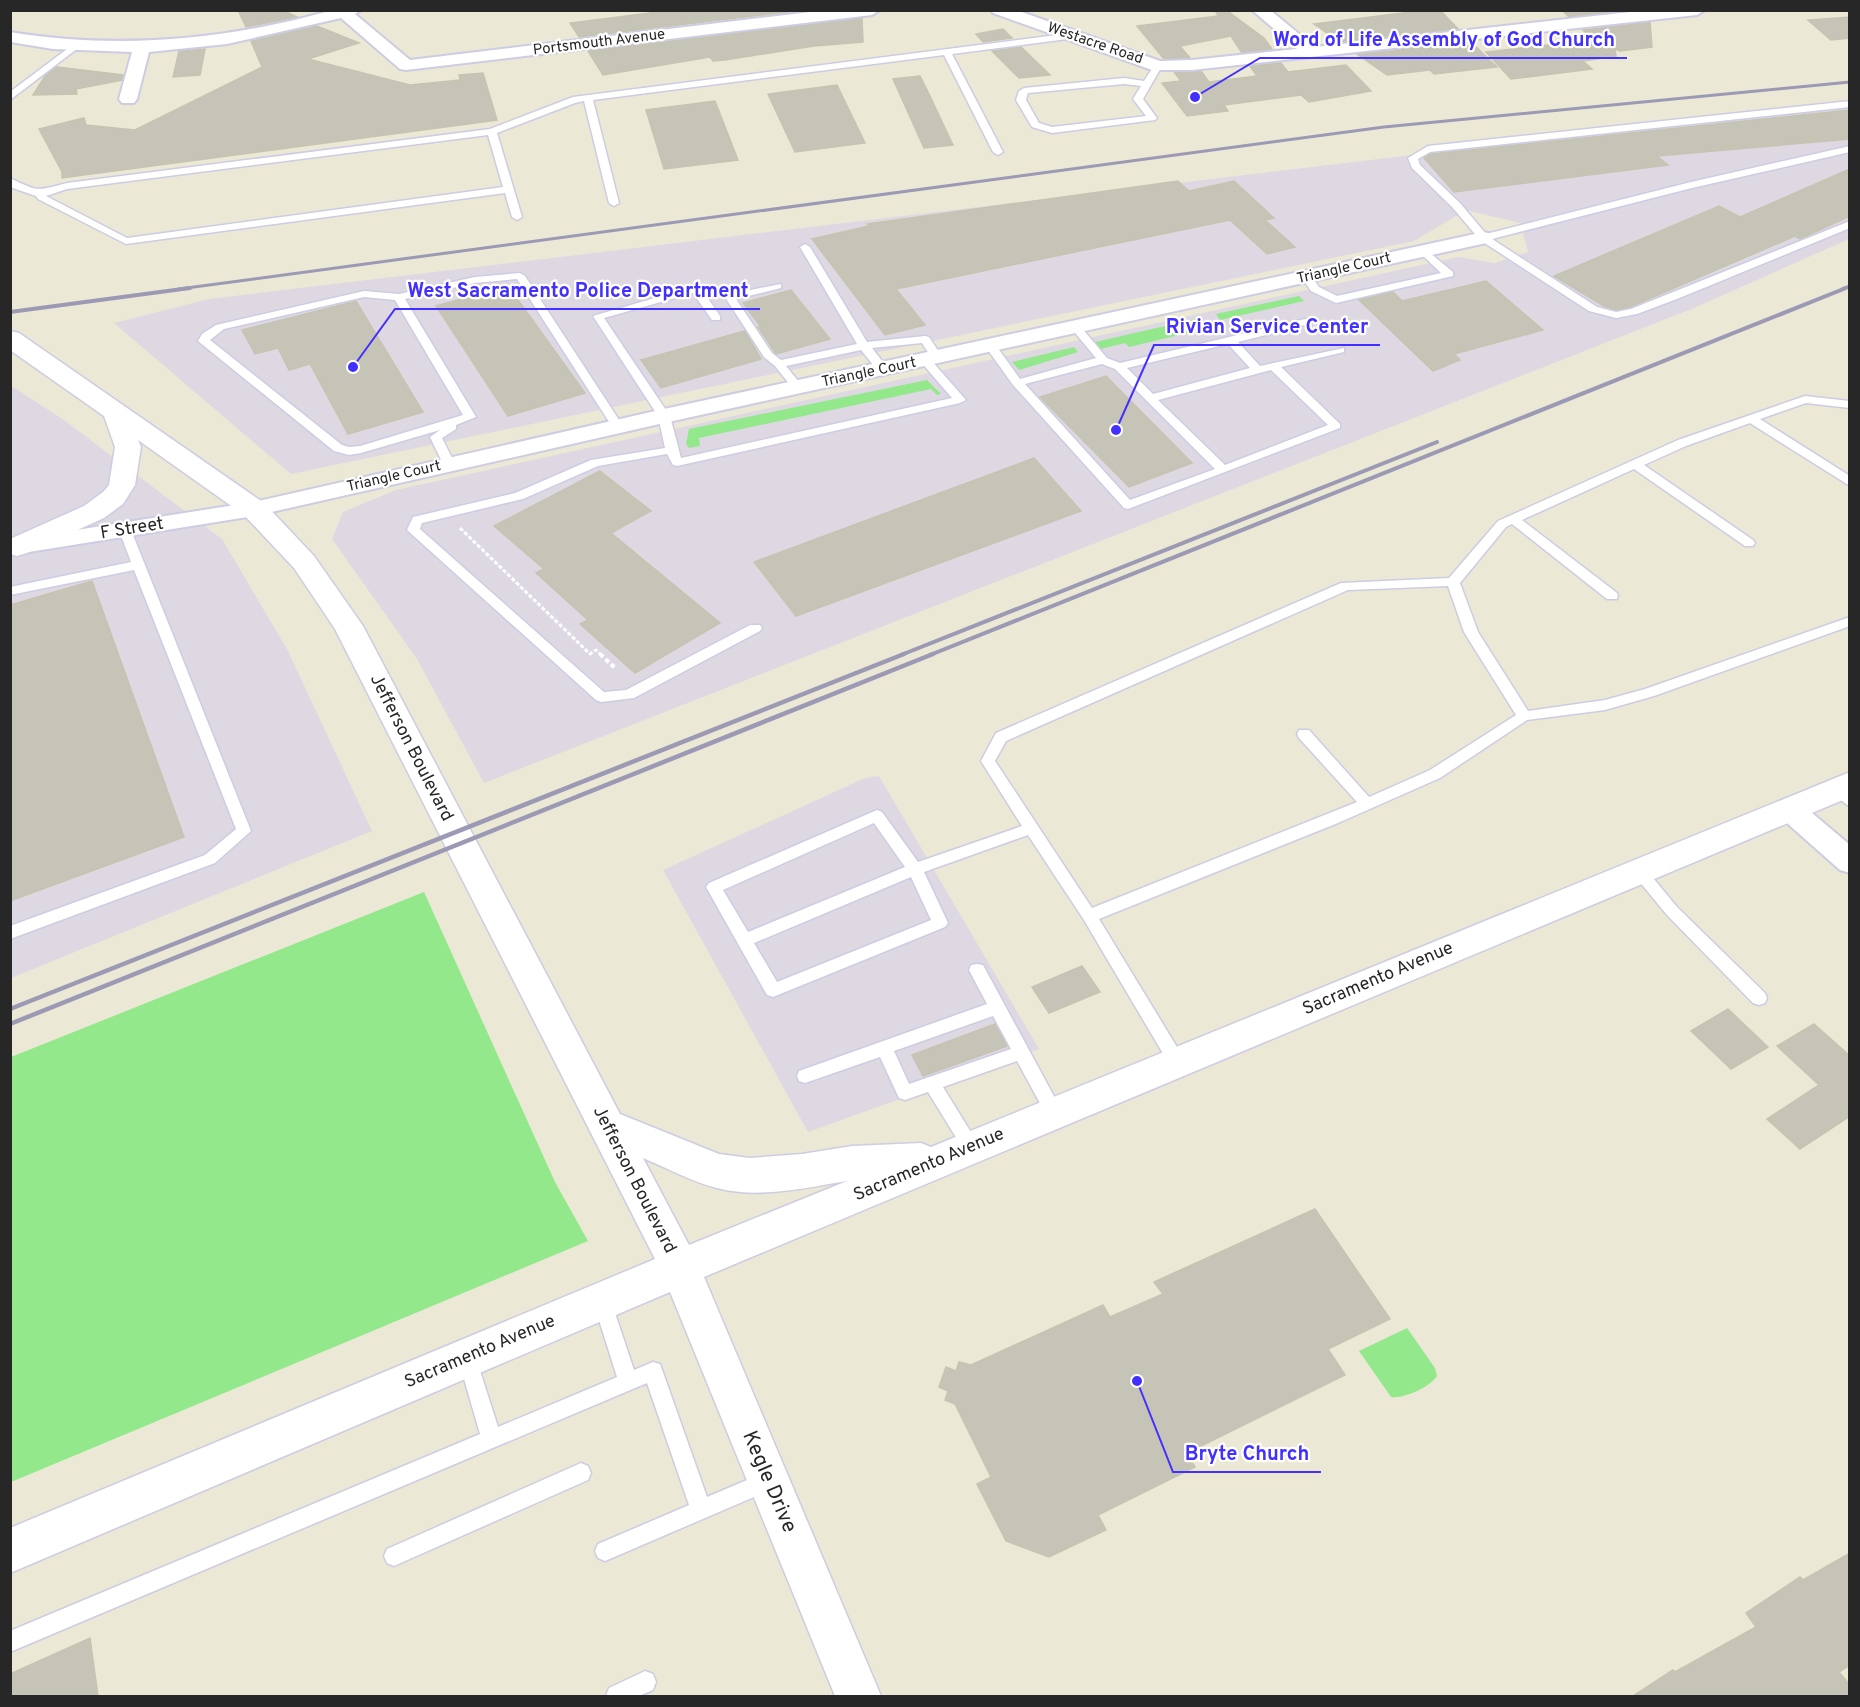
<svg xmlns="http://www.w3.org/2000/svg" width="1860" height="1707" font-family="Overpass,sans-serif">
  <rect width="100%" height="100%" fill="#ece8d6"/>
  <path fill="#ded8e3" d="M1849,105V239L1694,308L484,783L417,659L332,539L343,512L396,490L1458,257L1495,263L1528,252L1520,223L1466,210L1414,241L291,474L114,323L209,299L1806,108Z
    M10,385L64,420L222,539L287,649L372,831L11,978Z
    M879,776L1039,1049L808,1132L663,870L865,778Z"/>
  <path fill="#93e88c" d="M1299,296L1304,301L1220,320L1216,314Z
    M1196,319L1204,329L1129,347L1125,343L1101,349L1095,342Z
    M1074,347L1078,352L1019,370L1012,362Z
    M927,380L941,394L937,395L931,389L699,438L700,446L689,448L686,444L689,429Z
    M424,892L555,1182L588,1241L11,1482V1057Z
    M1407,1328L1435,1368L1437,1376C1430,1387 1404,1399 1391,1397L1359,1351Z"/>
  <path fill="#c6c4b7" stroke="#c6c4b0" stroke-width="1.5" d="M238,10H282L297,17L246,27Z
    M649,10H804L579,37L570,23L650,13Z
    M1215,10H1226L1264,38L1272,49L1242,53L1231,36L1180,46L1190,58L1164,59L1137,26L1218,16Z
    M1427,10H1440L1458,29L1340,42L1314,24Z
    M1562,10H1623L1569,17Z
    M1850,17V38L1831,40L1808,20Z
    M862,18L863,42L814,46L725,60L713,61L710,57L603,75L588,51Z
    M1650,22L1652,47L1620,51L1615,49L1616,56L1583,61L1592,69L1511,79L1486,52L1595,40L1583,30Z
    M317,26L359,43L308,59L410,85L460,80L459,75L483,73L497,120L62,178V172L39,129L84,118L86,125L135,130L262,67L251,41Z
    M1003,29L1012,38L983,42L976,34Z
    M1471,42L1497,67L1434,74L1430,70L1387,75L1357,54Z
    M1021,47L1050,75L1019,78L992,51Z
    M205,49L200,75L173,77L179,51Z
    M1281,63L1288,72L1346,65L1371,91L1309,102L1301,95L1224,105L1228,111L1187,116L1162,83L1181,81L1174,72L1201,71L1209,82L1257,76L1250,66Z
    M57,67L123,75L122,80L76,89L77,94L33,95L45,76Z
    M920,76L929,94L953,145L924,148L893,79Z
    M837,85L865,143L795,152L768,94Z
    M715,101L738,160L664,169L646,110Z
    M1850,110V139L1657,156L1668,165L1454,192L1424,158L1431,154Z
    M1850,169V216L1800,239L1795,236L1630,307L1616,310L1604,306L1554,276L1719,206L1740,217Z
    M1178,181L1189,191L1234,181L1274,218L1265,220L1295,247L1267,254L1230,220L896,289L925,325L885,335L812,239L869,226L867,224Z
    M1486,281L1543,330L1454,354L1460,360L1433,371L1359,300L1393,292L1402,301Z
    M508,286L585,393L508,416L436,306Z
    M791,290L830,339L776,354L758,327H761L743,303Z
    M356,301L423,412L348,434L310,364L289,370L278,348L255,354L242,330Z
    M745,331L761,359L661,388L641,360Z
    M1106,376L1192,463L1129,487L1040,397Z
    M1034,458L1081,511L796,616L754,562Z
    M600,471L651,511L611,533L720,623L635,673L580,624L588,620L536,573L544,569L494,526Z
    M92,581L184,837L10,901V605Z
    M1082,966L1100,992L1049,1013L1032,987Z
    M1728,1009L1768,1047L1731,1069L1691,1031Z
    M995,1024L1007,1046L923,1076L912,1055Z
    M1814,1024L1850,1056V1116L1800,1149L1767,1119L1819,1085L1777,1046Z
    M1315,1209L1390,1319L1328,1349L1345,1375L1187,1453L1195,1467L1098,1515L1106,1530L1049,1557L1006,1541L977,1484L991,1477L955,1404L945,1400L948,1391L939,1387L946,1367L956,1371L959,1362L971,1365L1103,1305L1110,1317L1163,1294L1154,1282Z
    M1850,1553V1665L1839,1672L1850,1685V1696H1633L1673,1670L1675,1672L1756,1627L1746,1613L1800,1577L1803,1580Z
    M90,1638L98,1696H10V1674Z"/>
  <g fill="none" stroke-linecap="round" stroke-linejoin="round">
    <defs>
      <path id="lane" d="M1072,33L1076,36L1075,38L952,54L1003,152L998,155L993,152L944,55L593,100L619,203L614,206L609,203L584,101L575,103L497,133L522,217L517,220L512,217L505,193L126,244L38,199L36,196L10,187V178C39,192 36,191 67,183L490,129L573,97ZM488,135L503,187L127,238L46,196L67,189Z
        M75,43L82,45L10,100V92Z
        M1158,63L1162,66L1143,99L1157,118L1155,120L1052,133L1032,127L1016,100L1019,91L1024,88L1124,78L1144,81L1155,64ZM1124,84L1141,86L1133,99L1146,116L1052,127L1039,123L1026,100L1028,93Z
        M1850,101V107L1430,152L1418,159L1420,165L1460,203L1486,234L1691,182L1850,146V152L1692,188L1492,239L1597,307L1616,312L1631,309L1850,221V228L1677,299L1637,314L1616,318L1589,311L1480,240L1452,207L1412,168L1408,158L1428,146Z
        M805,244L810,247L867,342L925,336L929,337L943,358L941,360H933L922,343L872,348L889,370L883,373L879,372L861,350L786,366L804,388L802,390H794L775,366L764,357L725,297L730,294L781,284V288L736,299L772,353L781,360L857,344L800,247Z
        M1424,248L1453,272V276L1336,303L1311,291L1302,278L1311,276L1319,287L1337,296L1441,273L1420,253L1419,251Z
        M520,273L525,276L623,426L621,428H613L517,279L475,283L405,299L476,417L456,425V429L442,438L455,464L449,468L443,464L430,437L440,430L361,453L349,455L334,451L198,341L202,334L216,325L364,291L399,294L475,277ZM364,297L395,300L463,415L360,446L349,447L342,445L210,340L224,329Z
        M696,286L700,287L720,316V320H712L693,293L604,318L670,416L681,458L952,398L920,361L926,358L930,359L966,400L960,403L677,466L673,465L667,454L598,466L523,499L422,523L420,529L604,692L626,690L750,625H760L762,628L760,631L634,698L601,702L596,700L407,530L413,517L515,493L591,460L665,448L658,416L593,316Z
        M1305,319L1310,322L1309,324L1238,342L1260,366L1344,348V352L1281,367L1340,424V428L1128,509L1124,508L1013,385L985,346L991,343L995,344L1020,379L1096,358L1071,328L1076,325L1080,326L1107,358L1120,363ZM1228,344L1250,368L1153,394L1127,368ZM1102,364L1115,369L1215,469L1130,500L1025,384ZM1271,370L1328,425L1225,465L1158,400Z
        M1805,396L1850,401V408L1806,403L1760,419L1850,476V486L1750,423L1686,446L1644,465L1753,540L1755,543L1753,546H1745L1634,469L1522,520L1617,593L1618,596L1617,599H1607L1512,524L1506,527L1460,583L1478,632L1528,711L1605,700L1645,689L1850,617V626L1654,696L1605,710L1527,720L1440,778L1338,823L1099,919L1183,1057L1185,1062L1183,1067L1177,1069L1171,1067L1084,920L1028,835L924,872L948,923L945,927L773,997L767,995L706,887L709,883L877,810L882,812L918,862L1022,826L981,761L996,733L1341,583L1449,578L1498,521L1678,440ZM1448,586L1464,632L1516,715L1430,770L1369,797L1309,730H1299L1297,734L1299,738L1357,802L1092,908L995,761L1006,741L1348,590ZM874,823L905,867L748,932L723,890ZM911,877L931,920L777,982L754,943Z
        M125,526L131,530L251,831L215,863L10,939V926L205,855L236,829L134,570L10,595V587L131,562L119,530Z
        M1835,785L1850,794V807L1828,790Z
        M1639,865L1644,867L1677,907L1765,993L1767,998L1765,1003L1759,1005L1753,1003L1667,915L1634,875L1631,871L1634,867Z
        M977,964L983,965L1063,1113L1060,1118L1054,1120L1048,1118L1017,1061L943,1087L980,1147L977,1152L971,1155L965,1152L928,1092L905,1100L899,1098L880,1057L805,1083L799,1081L797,1076L799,1071L987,1004L969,970L971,965ZM993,1016L1011,1049L909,1084L894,1051Z
        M602,1292L609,1295L634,1370L653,1362L660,1364L707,1497L768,1471L775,1474L778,1481L775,1488L605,1561L598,1558L595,1551L598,1544L689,1505L647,1383L10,1652V1631L480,1434L458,1358L460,1352L467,1349L474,1352L498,1427L617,1377L593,1301L595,1295Z
        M581,1463L588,1466L591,1473L588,1480L394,1566L387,1563L384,1556L387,1549Z
        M645,1671L653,1674L656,1682L653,1690L639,1696H606L609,1688Z"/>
      <path id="street" d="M333,10H361L355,14L410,60L827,10H880L872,15L406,70L400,69L341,18L227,44L149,52L137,99L134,103H122L119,99L132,52L53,49L10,42V32C120,50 226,40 333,10Z
        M991,10H1016L1160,61L1192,60L1297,49L1252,10H1270L1315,47L1648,10H1705L1697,15L1192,70H1152L993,13Z
        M1484,232L1491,234L1494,238L1491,242L664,423L254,516L10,555V541L13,540L254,502L664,409Z
        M1789,799L1799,802L1850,845V873L1840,870L1779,816L1775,809L1779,802Z"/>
      <path id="secondary" d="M10,331L19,333L264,503L314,556L363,626L620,1114L719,1154L750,1158L802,1154L852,1146L921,1143L931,1147L1850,772V797L704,1277L881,1696H835L670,1292L10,1573V1528L655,1259L335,629L294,568L244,515L138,440L141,447L135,485L123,504L104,518L27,553L17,556L10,554V539L84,506L103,492L109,485L115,447L104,416L10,350ZM643,1158C667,1168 692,1182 717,1188C758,1199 805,1188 847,1181L689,1245Z"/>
    </defs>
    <use href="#lane" stroke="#cdcce2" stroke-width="3"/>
    <use href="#street" stroke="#cdcce2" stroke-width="4"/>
    <use href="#secondary" stroke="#cdcce2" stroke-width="3"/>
    <path stroke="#fff" stroke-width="3" stroke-dasharray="4 2" stroke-linecap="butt" d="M460,528L590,654L596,650L601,655"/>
    <path stroke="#fff" stroke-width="4" stroke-dasharray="4.5 3" stroke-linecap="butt" d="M600,654L615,668"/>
    <use href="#lane" fill="#fff" fill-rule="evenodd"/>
    <use href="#street" fill="#fff" fill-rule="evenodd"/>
    <use href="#secondary" fill="#fff" fill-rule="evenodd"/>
    <path stroke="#9c99b4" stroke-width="3" d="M179,289L1384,127L1850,82
      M1842,289L1850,286"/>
    <path stroke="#9c99b4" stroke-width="4" d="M10,312L190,288
      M901,655L1437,442
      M930,655L1846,288"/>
    <path stroke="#9c99b4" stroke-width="4.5" d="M10,1009L904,654
      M10,1024L933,654"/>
  </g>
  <g text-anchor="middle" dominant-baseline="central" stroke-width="4.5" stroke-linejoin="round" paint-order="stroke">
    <g font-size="15" fill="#272727" stroke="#fff">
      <text transform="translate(599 43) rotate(-7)">Portsmouth Avenue</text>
      <text transform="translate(1095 44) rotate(19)">Westacre Road</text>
      <text transform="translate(1344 269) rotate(-13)">Triangle Court</text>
      <text transform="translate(869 373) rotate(-12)">Triangle Court</text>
      <text transform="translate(394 477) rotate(-13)">Triangle Court</text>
    </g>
    <g font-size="18" fill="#272727" stroke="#fff">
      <text transform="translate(132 529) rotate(-9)">F Street</text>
      <text transform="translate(411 748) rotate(63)">Jefferson Boulevard</text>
      <text transform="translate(1378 979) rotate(-23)">Sacramento Avenue</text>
      <text transform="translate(929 1165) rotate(-23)">Sacramento Avenue</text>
      <text transform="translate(634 1180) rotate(63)">Jefferson Boulevard</text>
      <text transform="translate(480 1352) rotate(-23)">Sacramento Avenue</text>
    </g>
    <g font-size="21" fill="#272727" stroke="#fff">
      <text transform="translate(769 1482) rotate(67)">Kegle Drive</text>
    </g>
  </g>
  <path fill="none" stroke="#4130ff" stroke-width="2" d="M1195 97L1260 58H1627M353 367L395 309H760M1116 430L1154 345H1380M1137 1381L1173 1472H1321"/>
  <g fill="#4130ff" stroke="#fff" stroke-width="2">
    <circle cx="1195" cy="97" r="6"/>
    <circle cx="353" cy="367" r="6"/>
    <circle cx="1116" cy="430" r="6"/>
    <circle cx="1137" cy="1381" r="6"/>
  </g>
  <g font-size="20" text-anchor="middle" font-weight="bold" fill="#4130ff" stroke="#fff" stroke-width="4.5" stroke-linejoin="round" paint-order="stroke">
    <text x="1444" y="46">Word of Life Assembly of God Church</text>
    <text x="578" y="297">West Sacramento Police Department</text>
    <text x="1267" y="333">Rivian Service Center</text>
    <text x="1247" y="1460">Bryte Church</text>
  </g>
  <rect width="1860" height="1707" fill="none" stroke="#272727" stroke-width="24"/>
</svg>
